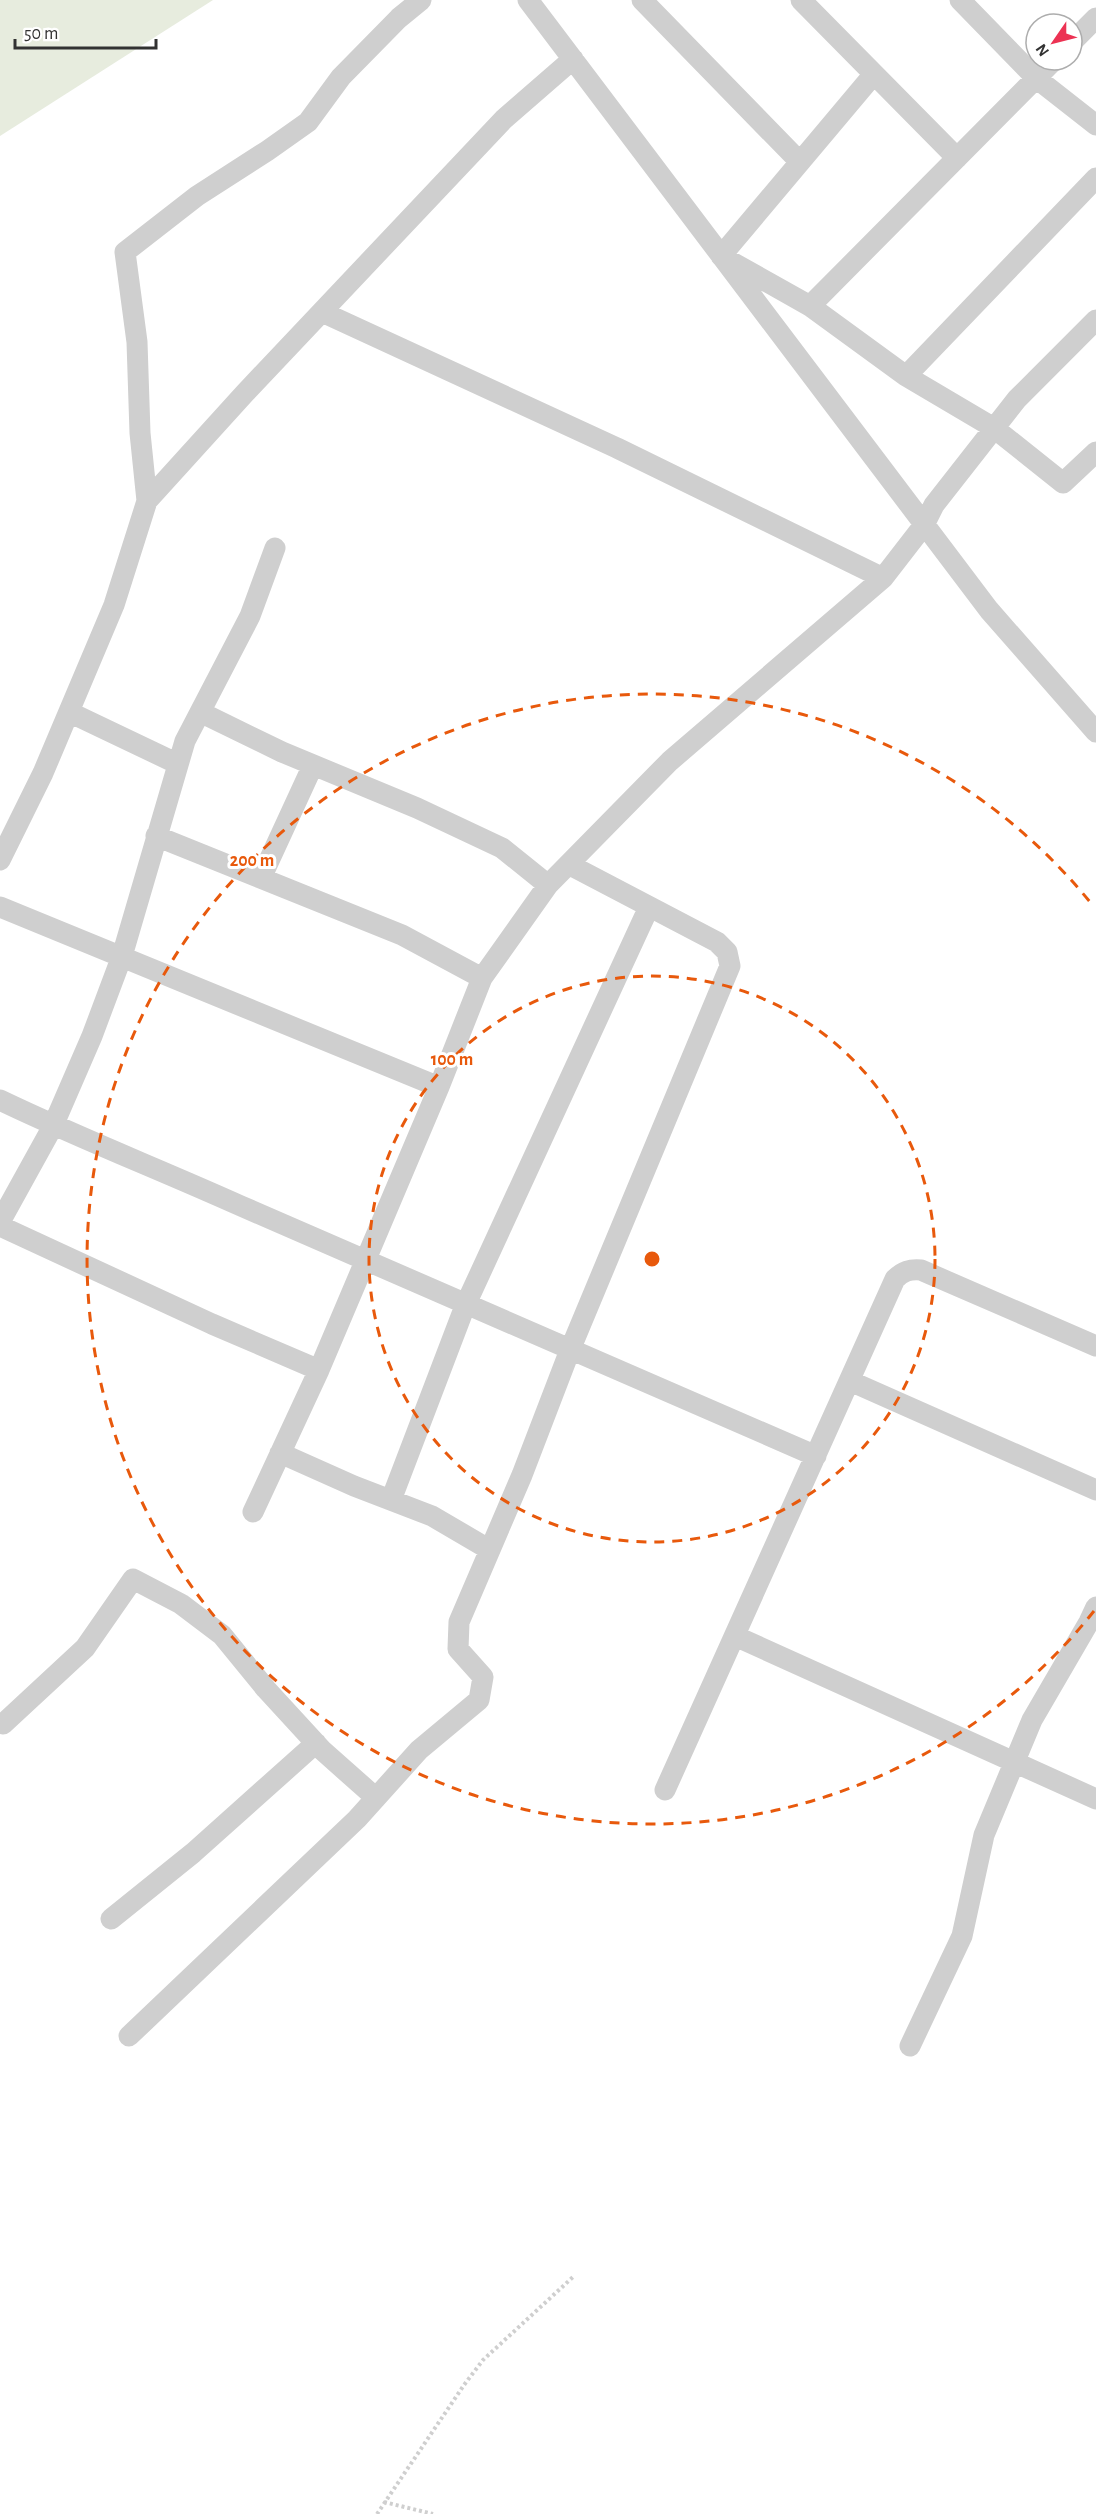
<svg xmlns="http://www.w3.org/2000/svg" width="1096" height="2514" font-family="'Alegreya Sans',sans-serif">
  <rect width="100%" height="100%" fill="#fff"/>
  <path fill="#e7ecde" d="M0,0H213L0,136Z"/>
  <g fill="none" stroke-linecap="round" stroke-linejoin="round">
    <path stroke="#cfcfcf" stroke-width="4" stroke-dasharray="3 3" stroke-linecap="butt" d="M384,2502L433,2514
      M377,2514L464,2385L483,2360L573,2277"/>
    <path stroke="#cfcfcf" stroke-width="21" d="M528,0L989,610L1096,732
      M642,0L799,161
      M801,0L957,158
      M960,0L1036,78L1096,125
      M1072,42L1096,18
      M874,74L721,256L810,306L906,376L994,428L1063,483L1096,452
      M810,306L1054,60
      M322,312L617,448L883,578
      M906,376L1096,178
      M147,501L245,393L504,119L573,59
      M69,712L178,764
      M200,712L282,752L417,808L502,848L548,885
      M156,836L402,935L482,978
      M0,860L43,773L114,605L147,501L140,433L137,342L125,252L197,196L267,151L308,122L341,77L399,18L421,0
      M261,878L313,765
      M0,907L439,1087
      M0,1100C79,1138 161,1170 241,1206C432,1290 624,1373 816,1456
      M0,1222L53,1126L92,1036L122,956L185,741L250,616L275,548
      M0,1226L212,1324L319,1370
      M850,1381L1096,1490
      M280,1453L354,1486L432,1516L490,1550
      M391,1500L465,1306L649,907
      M253,1512L319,1370L439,1087L482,978L548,885L670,761L883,578L924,525L934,505L1017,399L1096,320
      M735,1636L1096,1799
      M3,1724L85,1648L133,1579L181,1604L222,1635L266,1689L322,1750L376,1798
      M665,1790L895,1279C903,1271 910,1269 921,1270L1096,1346
      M111,1919L193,1853L316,1743
      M129,2036L357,1819L419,1750L479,1700L483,1677L458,1649L459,1622L522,1475L570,1350L730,966L727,952L717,942L570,865
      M910,2046L962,1936L984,1835L1032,1720L1089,1622L1096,1607"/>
  </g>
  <g fill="none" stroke="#e8590c" stroke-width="3" stroke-dasharray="10 8">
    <circle cx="652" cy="1259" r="283"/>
    <path d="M1094 1611A565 565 0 1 1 1094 907"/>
  </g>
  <circle cx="652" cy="1259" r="9" fill="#e8590c" stroke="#fff" stroke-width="3"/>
  <g font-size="18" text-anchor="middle" font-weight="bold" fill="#e8590c" stroke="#fff" stroke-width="6" stroke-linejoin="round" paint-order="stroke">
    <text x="252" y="866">200 m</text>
    <text x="452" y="1065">100 m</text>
  </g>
  <g transform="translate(1054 42) rotate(235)"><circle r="28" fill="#ffffff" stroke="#adadad" stroke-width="1.5"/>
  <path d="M0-4.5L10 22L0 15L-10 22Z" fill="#ec3253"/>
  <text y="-9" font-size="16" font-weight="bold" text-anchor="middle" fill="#323232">N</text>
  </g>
  <path d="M15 39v9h141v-9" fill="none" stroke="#323232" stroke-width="3"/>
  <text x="24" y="39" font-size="18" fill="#323232" stroke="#ffffff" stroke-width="4.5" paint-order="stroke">50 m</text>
</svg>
